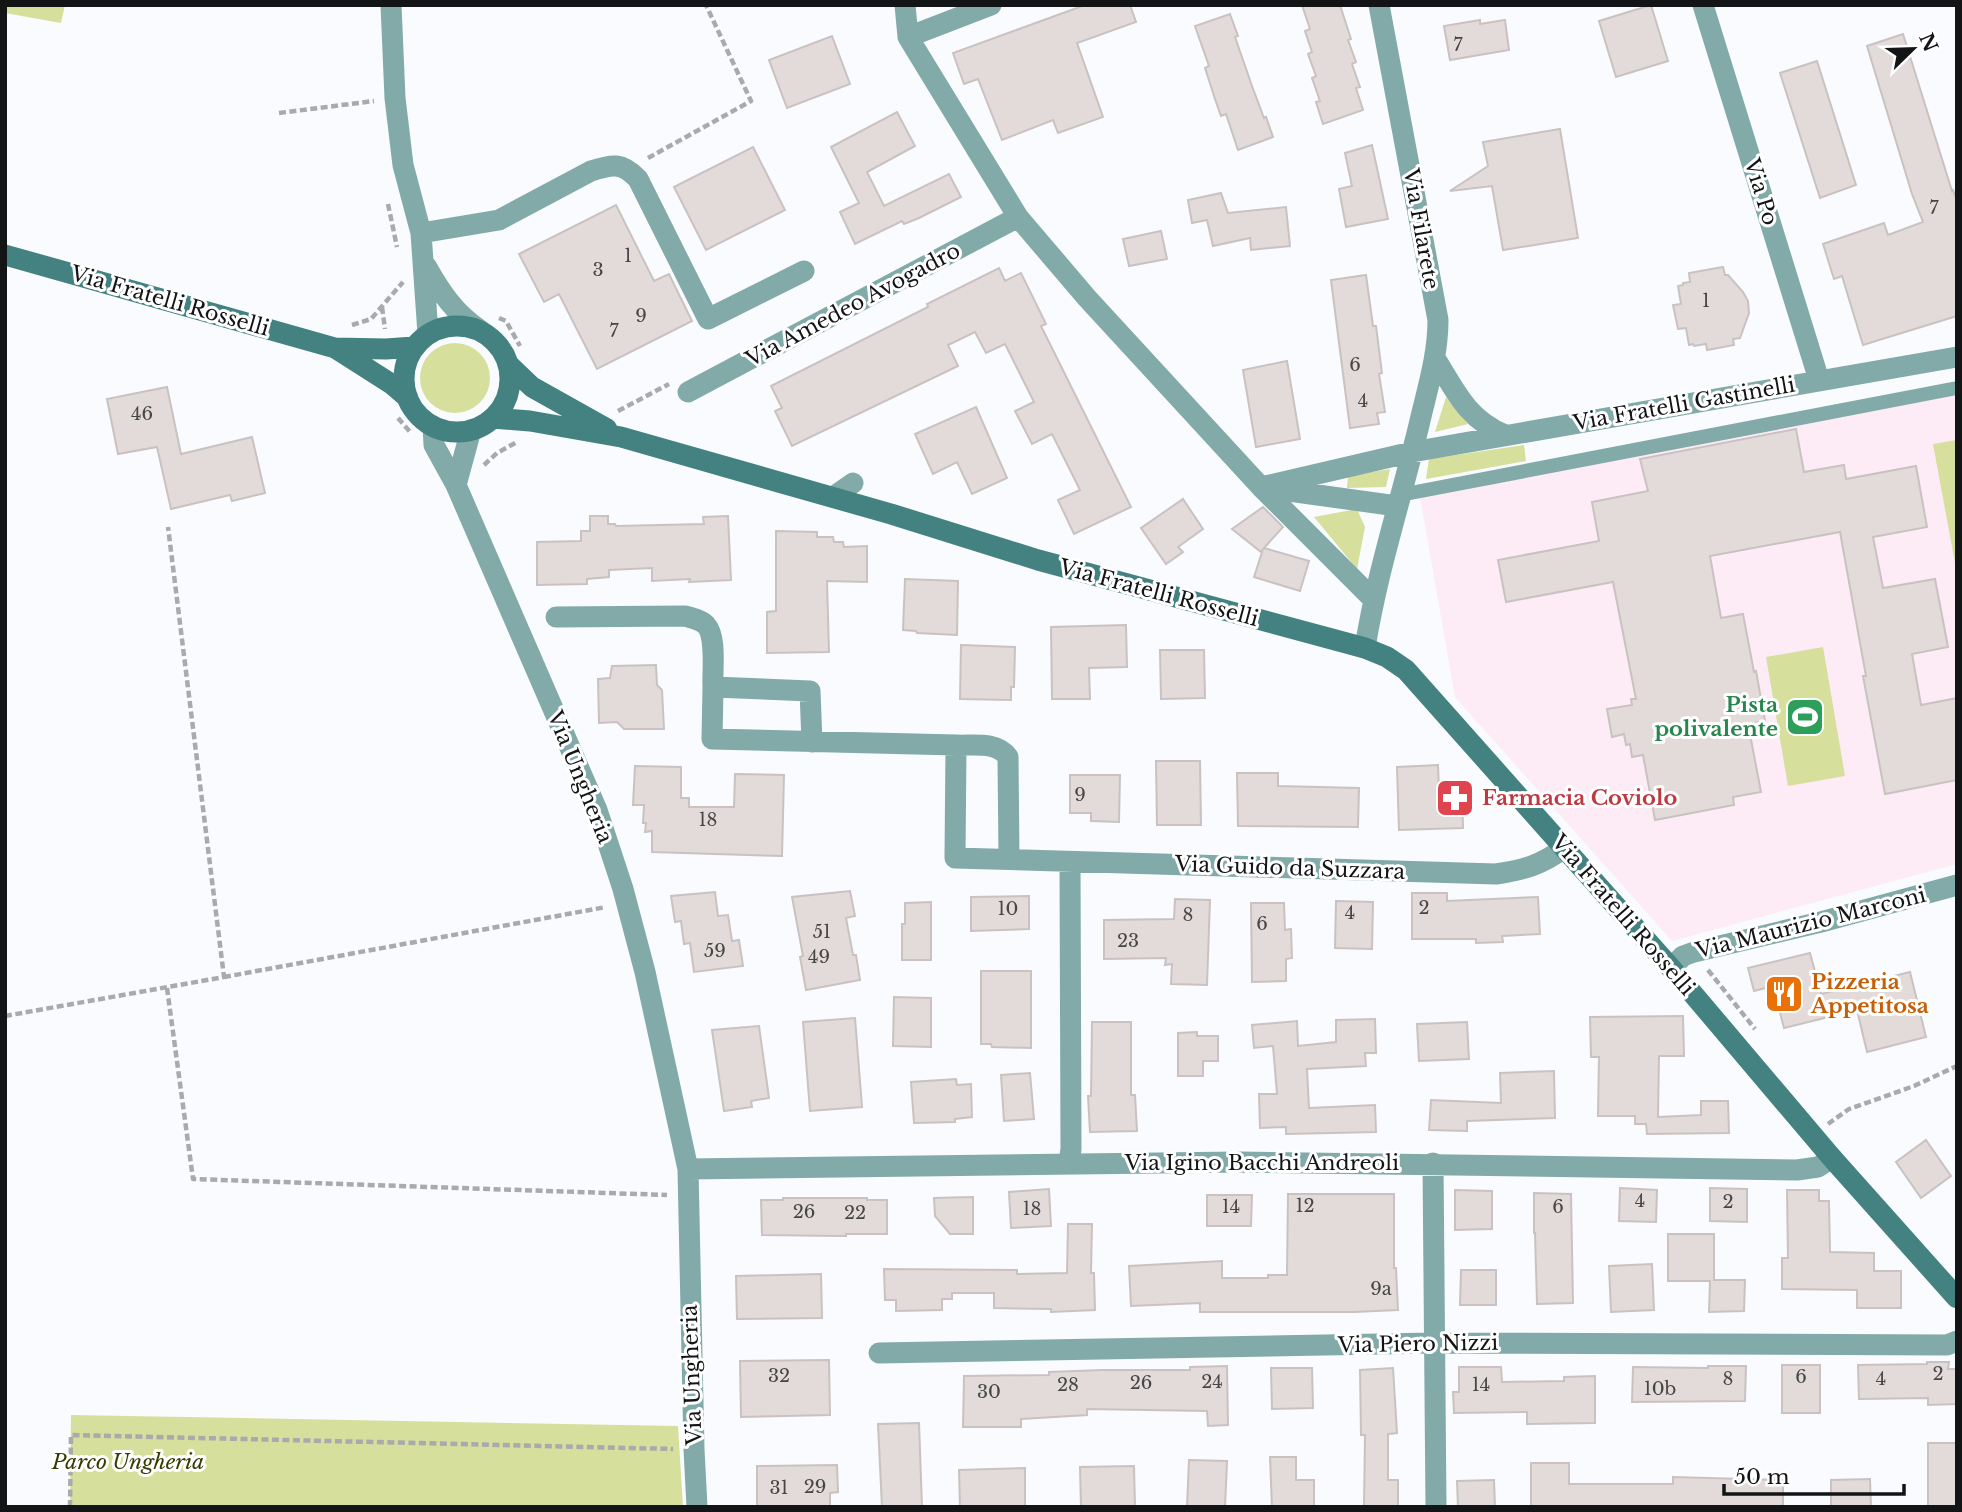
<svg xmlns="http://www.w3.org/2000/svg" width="1962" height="1512" font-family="'Libre Baskerville',serif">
  <rect width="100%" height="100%" fill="#f9fbfe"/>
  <path fill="#fdebf6" d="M1957,388V864L1672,941L1455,697L1419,491Z"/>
  <path fill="#d6df9b" d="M5,5H65L61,23L5,13Z
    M420 378a35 35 0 1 1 70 0a35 35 0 1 1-70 0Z
    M1446,397L1468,424L1435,432Z
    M1957,440V574L1933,444Z
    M1524,445L1526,461L1426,479L1429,459Z
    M1390,469L1386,487L1347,488L1348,476Z
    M1357,509L1365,527L1357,569L1314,517Z
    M1823,647L1845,776L1788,786L1766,657Z
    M71,1415L678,1426L683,1507H70Z"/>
  <path fill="#e2dbda" stroke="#c9c2c1" stroke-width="2" d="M1085,5H1130L1136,22L1077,43L1103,117L1058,133L1053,120L1002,140L978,79L964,84L953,53Z
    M1302,5H1340L1351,39L1348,40L1356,62L1352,64L1360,87L1356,88L1363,110L1323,124L1316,102L1320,101L1312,78L1316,76L1308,54L1312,52L1305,31L1310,29Z
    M1651,5L1668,61L1616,77L1599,21Z
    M1230,14L1238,36L1235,37L1252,86L1264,118L1266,117L1273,137L1238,150L1226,114L1221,116L1215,99L1205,68L1209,66L1195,26Z
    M1480,20V24L1505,20L1509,50L1450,60L1444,26Z
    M1903,34L1952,191L1953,190L1957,201V316L1863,345L1842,276L1834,279L1823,244L1884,223L1888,235L1923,222L1912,194L1867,46Z
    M832,36L850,84L787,108L769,60Z
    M1817,61L1856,185L1820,198L1780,73Z
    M897,112L915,146L867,172L884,206L949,174L961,197L919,218L904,224L902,221L855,244L840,212L859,203L831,147Z
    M1560,129L1578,238L1503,250L1492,186L1450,191L1488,166L1483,142Z
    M1372,145L1388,219L1346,227L1339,189L1352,186L1345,153Z
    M753,147L785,210L706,250L674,187Z
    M1221,193L1228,213L1286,207L1290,246L1251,250L1250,238L1213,246L1207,220L1192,223L1188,200Z
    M616,205L654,281L669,274L692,321L597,369L559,294L544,302L519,254Z
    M1161,231L1167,259L1129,266L1123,239Z
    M1723,267L1725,275H1728L1743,292L1748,301L1749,313L1740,338L1733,339L1734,345L1707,350L1706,344L1694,346L1693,344L1689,345L1686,328L1678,329L1673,305L1681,304L1678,286L1683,285V283L1690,282L1689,273Z
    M999,268L1005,281L1021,273L1046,324L1041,326L1131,507L1074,534L1058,500L1080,490L1052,434L1032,444L1015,411L1034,402L1005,344L986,353L975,332L948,345L958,366L792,446L775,411L782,408L771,386L928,307L927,304Z
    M1366,275L1373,326H1376L1382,373L1379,374L1385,412L1377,413L1379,424L1350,428L1331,280Z
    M1287,361L1300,439L1256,447L1243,370Z
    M167,387L181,454L252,437L265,493L232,501L230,495L171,509L157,447L118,454L107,399Z
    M976,407L1007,478L972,494L957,462L933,474L915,434Z
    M1796,429L1804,472L1844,465L1846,479L1916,466L1927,527L1873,537L1883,588L1935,579L1948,647L1912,654L1921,705L1957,698V780L1885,794L1863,676H1866L1840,532L1710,556L1721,618L1743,614L1754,672L1756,671L1765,721L1748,724L1761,792L1733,797L1734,805L1655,820L1643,755L1632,757L1630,744L1626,745L1624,734L1612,737L1607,709L1632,705L1631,699H1636L1613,582L1506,602L1498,560L1599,541L1592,502L1648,491L1640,459Z
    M1183,499L1203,529L1178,547L1183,552L1166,564L1141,528Z
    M1263,507L1283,527L1264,548L1309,561L1300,591L1254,577L1263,549L1261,552L1232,529Z
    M590,516H608V524H615L616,526L704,524L703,517L728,516L731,580L689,582L690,579L652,581V568L609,570V577L587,579V584L537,585V542L581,541V531H590Z
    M776,531L817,532V537H833L834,542H843L844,547L867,546V582L827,581L829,652L767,653V612L776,611Z
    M905,579L958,581L957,635L917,633L916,631L903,630Z
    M1126,625L1127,667L1089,668L1090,699H1052L1051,627Z
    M961,645L1015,647L1014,687H1011V700L960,699Z
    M1160,650H1204L1205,698L1161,699Z
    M656,665L657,685L662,690L664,729H624L617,722L599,723L598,679L610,678L612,666Z
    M1156,761H1200L1201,825H1157Z
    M1438,765L1439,790L1462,789L1463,828L1399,830L1397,767Z
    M635,766L681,767V798H689V807H734L735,774L784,775L782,856L652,852V831L645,832L646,823H643L644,805H633Z
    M1237,773H1278V786L1359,788L1358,827L1238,826Z
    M1070,775H1120L1119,822L1091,821V813H1070Z
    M850,891L855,916L846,918L853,955H856L860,980L806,990L800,957L803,956L792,897Z
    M715,892L718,916L728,915L732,941L739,940L743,966L694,972L690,943L684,944L681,921L675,922L671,896Z
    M1412,893H1447V901L1538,897L1540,934L1502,936L1503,942L1476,943V939H1412Z
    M1029,896V929L971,931V897Z
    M1175,899L1210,900L1207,985L1171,984L1172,964L1165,965L1166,958L1104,959V920L1174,919Z
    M1336,901L1373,902L1372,949L1335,948Z
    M931,902V960H902V924H905V903Z
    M1251,903H1284L1285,930L1291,929L1292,958L1286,959V981L1252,982Z
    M1810,953L1821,994L1910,972L1926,1037L1867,1052L1857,1010L1784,1028L1773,986L1754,991L1748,968Z
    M981,971H1031V1048L992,1047L991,1044H981Z
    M894,997L931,998V1047L893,1046Z
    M1683,1016L1684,1056H1659L1658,1117L1701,1115V1101H1728L1729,1133L1647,1134L1646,1124H1635V1116H1598L1599,1057H1591L1590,1017Z
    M855,1018L862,1107L810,1111L803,1022Z
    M1375,1019L1376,1053H1365L1366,1066L1307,1069L1309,1108L1375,1105L1376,1132L1286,1134V1127L1260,1128L1259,1094H1277L1273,1046L1254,1048L1252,1025L1297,1021L1298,1046L1336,1042V1020Z
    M1092,1022H1131V1095H1135L1137,1131L1090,1132L1088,1096H1091Z
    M1467,1022L1469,1059L1419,1061L1417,1024Z
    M759,1026L769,1098L751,1101L752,1107L724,1111L712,1030Z
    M1197,1032V1036H1218V1061H1203V1076H1178V1033Z
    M1554,1071L1555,1118L1467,1121V1131L1429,1130L1431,1100L1501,1103L1500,1073Z
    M1030,1073L1034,1119L1004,1121L1001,1075Z
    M956,1079L957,1085L971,1084L972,1117L955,1119V1122L914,1123L911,1082Z
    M1926,1140L1951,1176L1921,1198L1896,1162Z
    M1620,1188L1657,1190L1656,1222L1619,1221Z
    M1710,1188L1747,1189V1222L1710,1221Z
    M1049,1189L1051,1226L1011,1228L1009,1192Z
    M1455,1190L1492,1191V1229L1455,1230Z
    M1787,1190H1819V1201H1829L1830,1252L1874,1253V1271H1901V1308H1857V1290L1782,1289V1258H1788Z
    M1534,1193L1571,1194L1573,1303L1537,1304L1535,1233H1534Z
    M1288,1194H1394V1268H1396L1398,1310L1354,1312H1200V1303L1131,1306L1129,1266L1222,1261V1278H1268V1275H1287Z
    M1207,1195H1252L1251,1226H1207Z
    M973,1197V1234H950L935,1216L934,1198Z
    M783,1198H867V1200H887V1234H846V1236H837L762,1235L761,1200H783Z
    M1068,1224H1092L1091,1273H1094L1095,1310L1051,1312V1309L994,1308V1293H952V1299H942V1310L896,1311V1300H885L884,1269L1017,1270V1274L1067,1273Z
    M1668,1234H1714V1280H1745L1744,1311L1709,1312L1710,1281H1668Z
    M1652,1264L1654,1310L1611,1312L1609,1266Z
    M1461,1270H1496V1305H1460Z
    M821,1274L822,1318L737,1319L736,1276Z
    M829,1360L830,1415L741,1417L740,1361Z
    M1927,1362H1949L1948,1369H1957V1404L1928,1405V1398L1859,1399L1858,1365L1927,1364Z
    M1782,1365H1820V1413H1782Z
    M1227,1366L1228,1425L1208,1426L1207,1411L1087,1409V1415L1021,1419V1427H963L964,1376L1049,1375V1372L1102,1370H1190V1367Z
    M1708,1366H1746L1745,1401L1632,1402L1633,1367L1708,1368Z
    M1459,1367H1501L1502,1382L1564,1381V1377L1595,1376V1423L1527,1424V1412L1454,1413L1453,1392H1459Z
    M1271,1368H1312L1313,1408L1272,1409Z
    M1393,1368L1397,1433L1388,1434V1480H1398V1507H1364L1365,1435H1361L1360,1370Z
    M919,1423L922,1507H882L878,1424Z
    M1928,1443H1957V1507H1928Z
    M1270,1457H1296V1480H1314V1507H1272Z
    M1189,1460L1227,1461L1225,1507H1187Z
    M1531,1463H1569V1484H1673V1477L1783,1480V1507H1531Z
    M837,1465L838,1492L830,1493V1507H757V1466Z
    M1134,1466L1135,1507H1081L1080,1467Z
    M1025,1468V1507H960L959,1470Z
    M1870,1479L1871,1507H1831V1480Z
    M1494,1480L1495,1507H1458L1457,1481Z"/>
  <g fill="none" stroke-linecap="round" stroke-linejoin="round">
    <path stroke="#a9aaad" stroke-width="4.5" stroke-dasharray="7 3.5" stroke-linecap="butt" d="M279,113L374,101
      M648,158L751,101L706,5
      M388,204L397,247
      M382,307L385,329
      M499,318L506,321L520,346
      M352,325L371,319L403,282
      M618,411L669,384
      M398,418L411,433
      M484,465L497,453L517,442
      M1708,970L1755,1029
      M224,977L606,907
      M167,988L193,1179L667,1195
      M5,1016L224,977L168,527
      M1828,1124L1849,1109L1914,1086L1957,1066
      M70,1507L71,1435L673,1449"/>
    <path stroke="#82aaa9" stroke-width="14" d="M1400,495L1957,388"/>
    <path stroke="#82aaa9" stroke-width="21" d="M391,5L395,98L403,165L421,233L428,334
      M905,5L908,37L1018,217L1087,298L1261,487L1373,599
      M1703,5L1819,380
      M908,37L991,5
      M421,233L499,220L591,171C612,164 622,162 638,179L708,319L804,271
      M426,266C440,291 455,314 480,330
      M1435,358C1456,392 1467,419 1505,435
      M688,392L1018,217
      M433,426L434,445L456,485L597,810L623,889L645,972L688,1169L694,1449L697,1507
      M456,485L471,430
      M1261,487L1412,452L1957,357
      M1274,489L1397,506
      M833,497L853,483
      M556,617L685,616C693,618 701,620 706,625C717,637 712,671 713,687
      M1365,648C1377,572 1401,500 1419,425C1427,390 1438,356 1438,320L1379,5
      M812,742L810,691L713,687L712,739L956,745
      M1009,858L1008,757C997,741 973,746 956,745L955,858L1496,874C1524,870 1541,865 1564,848
      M1671,968L1683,956L1694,952L1821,922L1957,885
      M1069,1163L1071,1149L1070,862
      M1433,1163L1436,1507
      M688,1169L1238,1162L1797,1170L1818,1167L1832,1158
      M879,1353L1434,1343L1947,1345L1957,1341"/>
    <path stroke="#448282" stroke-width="21" d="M5,255L335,348L386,349L414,347
      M404 379a53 53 0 1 1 106 0a53 53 0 1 1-106 0Z
      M335,348L393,385L408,398
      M508,364L532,387L607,429
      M493,418L530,421L621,437L891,514L1038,560L1365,648L1387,657L1406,670L1671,968L1832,1158L1957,1298"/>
  </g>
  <defs>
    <symbol id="stadium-square" viewBox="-11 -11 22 22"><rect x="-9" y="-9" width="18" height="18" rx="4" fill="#2e9e5b" stroke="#fff"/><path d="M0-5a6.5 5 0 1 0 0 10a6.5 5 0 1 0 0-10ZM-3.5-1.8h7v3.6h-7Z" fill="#fff"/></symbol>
    <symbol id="pharmacy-square" viewBox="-11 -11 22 22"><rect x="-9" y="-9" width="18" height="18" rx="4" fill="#e0444e" stroke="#fff"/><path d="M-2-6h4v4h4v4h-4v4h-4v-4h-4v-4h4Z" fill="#fff"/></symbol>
    <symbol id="restaurant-square" viewBox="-11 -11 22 22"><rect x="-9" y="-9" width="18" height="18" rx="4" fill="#e8710a" stroke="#fff"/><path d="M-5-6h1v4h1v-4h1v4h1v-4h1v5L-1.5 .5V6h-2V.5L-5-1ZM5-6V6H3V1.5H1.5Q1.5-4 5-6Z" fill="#fff"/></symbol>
  </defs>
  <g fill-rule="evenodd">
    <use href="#stadium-square" x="1783" y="695" width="44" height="44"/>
    <use href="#pharmacy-square" x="1433" y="776" width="44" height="44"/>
    <use href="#restaurant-square" x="1762" y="972" width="44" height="44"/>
  </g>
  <g text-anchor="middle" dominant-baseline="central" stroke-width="6" stroke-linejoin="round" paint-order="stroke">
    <g font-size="18" fill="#474647">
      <text x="1458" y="45">7</text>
      <text x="1934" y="208">7</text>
      <text x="628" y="256">1</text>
      <text x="598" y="270">3</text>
      <text x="1706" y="301">1</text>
      <text x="641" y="316">9</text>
      <text x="614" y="331">7</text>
      <text x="1355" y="365">6</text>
      <text x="1363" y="401">4</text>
      <text x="142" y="414">46</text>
      <text x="1080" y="795">9</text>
      <text x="708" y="820">18</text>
      <text x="1424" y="908">2</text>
      <text x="1008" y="909">10</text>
      <text x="1350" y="913">4</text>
      <text x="1188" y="915">8</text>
      <text x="1262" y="924">6</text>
      <text x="822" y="932">51</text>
      <text x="1128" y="941">23</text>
      <text x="715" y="951">59</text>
      <text x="819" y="957">49</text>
      <text x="1640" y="1201">4</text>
      <text x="1728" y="1202">2</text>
      <text x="1305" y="1206">12</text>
      <text x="1231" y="1207">14</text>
      <text x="1558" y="1207">6</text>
      <text x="1032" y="1209">18</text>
      <text x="804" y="1212">26</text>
      <text x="855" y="1213">22</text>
      <text x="1381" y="1289">9a</text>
      <text x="1938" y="1374">2</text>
      <text x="779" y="1376">32</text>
      <text x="1801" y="1377">6</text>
      <text x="1728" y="1379">8</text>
      <text x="1881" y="1379">4</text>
      <text x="1212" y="1382">24</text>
      <text x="1141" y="1383">26</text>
      <text x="1068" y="1385">28</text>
      <text x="1481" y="1385">14</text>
      <text x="1660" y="1389">10b</text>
      <text x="989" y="1392">30</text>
      <text x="815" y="1487">29</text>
      <text x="779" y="1488">31</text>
    </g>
    <g font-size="21" fill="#131416" stroke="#fff">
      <text transform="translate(1761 192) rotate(73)">Via Po</text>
      <text transform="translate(1421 229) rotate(80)">Via Filarete</text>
      <text transform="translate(170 301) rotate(16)">Via Fratelli Rosselli</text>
      <text transform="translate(853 305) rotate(-28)">Via Amedeo Avogadro</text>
      <text transform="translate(1684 404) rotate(-10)">Via Fratelli Gastinelli</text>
      <text transform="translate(1159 593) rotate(15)">Via Fratelli Rosselli</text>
      <text transform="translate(580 777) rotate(68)">Via Ungheria</text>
      <text transform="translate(1290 868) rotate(2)">Via Guido da Suzzara</text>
      <text transform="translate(1623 915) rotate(49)">Via Fratelli Rosselli</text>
      <text transform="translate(1811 923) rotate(-14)">Via Maurizio Marconi</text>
      <text x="1262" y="1163">Via Igino Bacchi Andreoli</text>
      <text transform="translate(1418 1344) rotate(-1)">Via Piero Nizzi</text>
      <text transform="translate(692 1375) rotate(-92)">Via Ungheria</text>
    </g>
    <g font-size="21" font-weight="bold" fill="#27864d" stroke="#fff" text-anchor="end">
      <text x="1778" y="705">Pista<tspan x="1778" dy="24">polivalente</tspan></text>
    </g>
    <g font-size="21" font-weight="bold" fill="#be3a42" stroke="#fff" text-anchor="start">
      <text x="1482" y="798">Farmacia Coviolo</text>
    </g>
    <g font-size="21" font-weight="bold" fill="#c56008" stroke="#fff" text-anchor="start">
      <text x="1811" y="982">Pizzeria<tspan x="1811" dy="24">Appetitosa</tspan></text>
    </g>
    <g font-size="21" font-style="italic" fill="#383c02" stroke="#fff">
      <text x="128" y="1462">Parco Ungheria</text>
    </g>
  </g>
  <rect width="1962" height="1512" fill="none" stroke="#131416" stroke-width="14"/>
  <g transform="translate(1913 49) rotate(67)" stroke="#ffffff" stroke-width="5" paint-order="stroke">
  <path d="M0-5L12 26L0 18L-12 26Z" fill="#131416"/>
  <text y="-10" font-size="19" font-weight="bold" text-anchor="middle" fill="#131416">N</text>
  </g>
  <path d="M1724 1484v10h180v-10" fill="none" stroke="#131416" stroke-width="3.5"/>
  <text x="1734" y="1484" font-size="21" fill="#131416" stroke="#ffffff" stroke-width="5" paint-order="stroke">50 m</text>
</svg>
